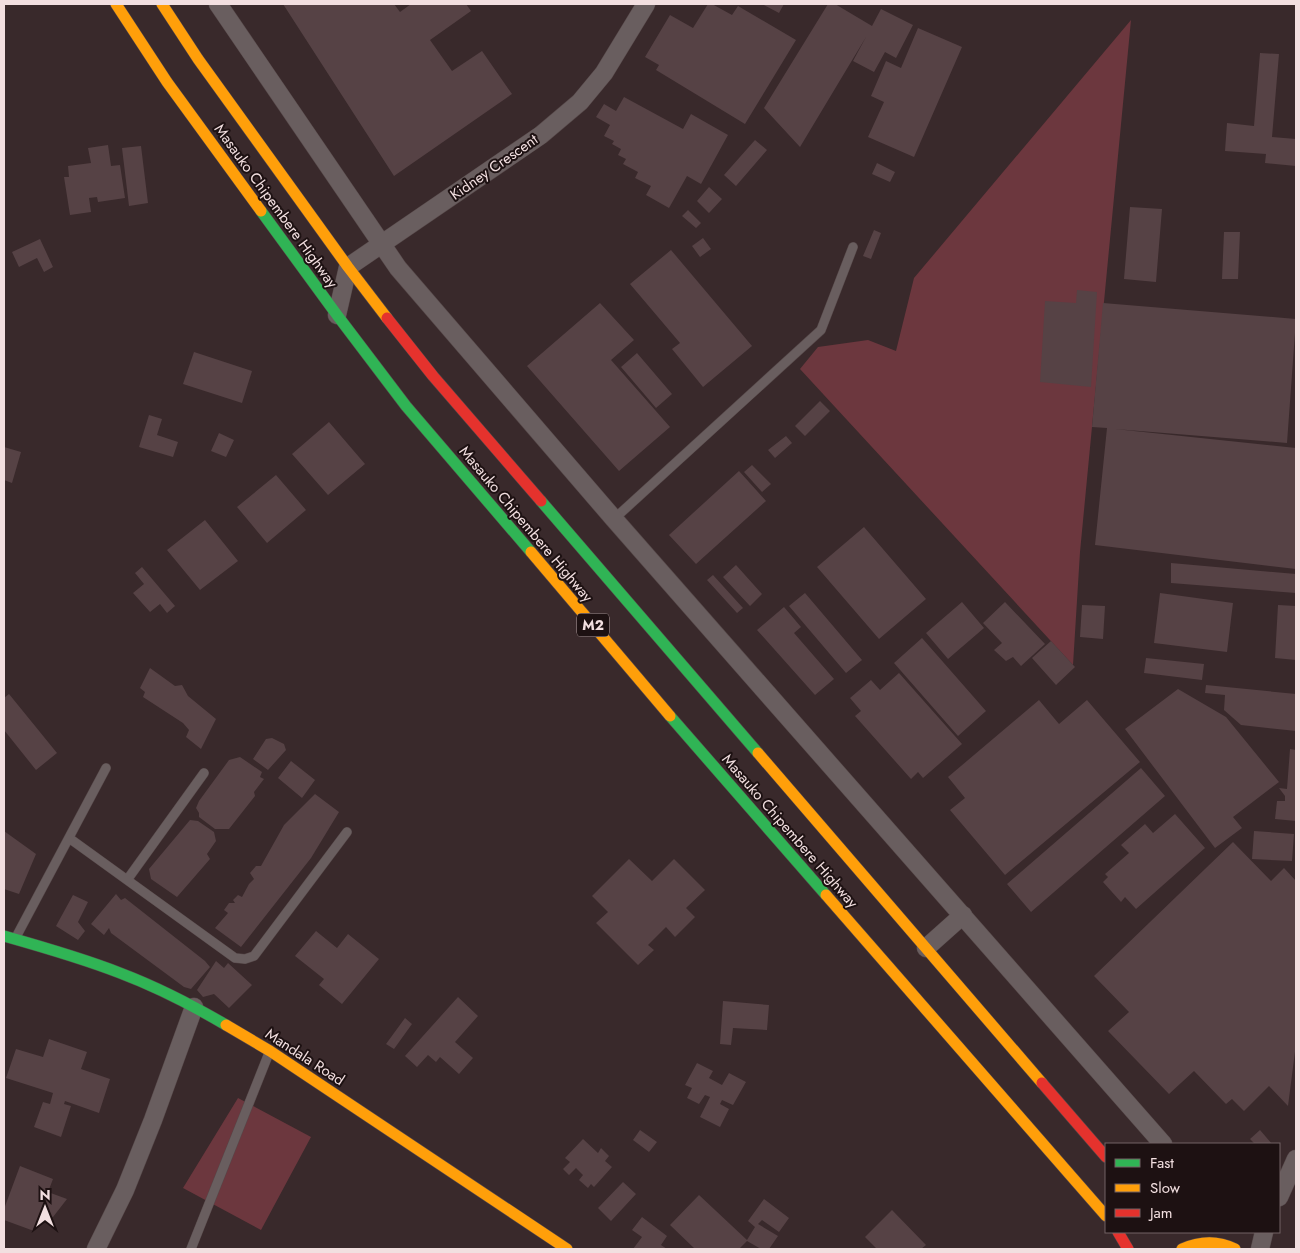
<svg xmlns="http://www.w3.org/2000/svg" width="1300" height="1253" font-family="Jost,sans-serif">
  <rect width="100%" height="100%" fill="#39292b"/>
  <path fill="#6c373e" d="M1131,20L1080,552L1073,665L800,369L818,347L868,340L896,351L914,278Z
    M238,1098L311,1137L261,1230L183,1188Z"/>
  <path fill="#564245" d="M283,4H394L400,12L411,4H466L471,11L430,40L452,71L482,51L512,94L394,176Z
    M708,4H712L732,15L738,6L796,40L745,124L656,70L659,65L645,57L670,15L693,28Z
    M762,4H784L779,13Z
    M828,4H835L872,26L881,9L913,25L896,58L885,52L874,72L853,61L866,37L800,147L764,108Z
    M918,28L962,47L914,157L868,137L884,102L871,96L886,61L901,68Z
    M1260,53L1279,54L1272,137L1296,139V166L1265,163L1266,154L1225,151L1227,123L1254,126Z
    M624,97L683,129L691,114L728,135L701,184L687,176L669,208L646,195L651,186L635,178L638,172L623,164L626,159L618,155L621,149L612,144L614,141L604,136L610,125L596,117L604,104L616,111Z
    M755,140L767,150L736,186L724,175Z
    M108,145L111,166L120,165L125,198L98,202L97,197L89,198L91,212L70,215L64,177H69L68,166L91,163L88,148Z
    M141,146L148,203L129,206L122,148Z
    M877,163L895,172L890,182L872,174Z
    M709,187L722,199L709,213L697,201Z
    M1130,207L1162,209L1156,282L1124,279Z
    M688,210L701,223L696,228L682,216Z
    M874,230L881,233L871,259L863,256Z
    M1224,232H1240L1238,279H1222Z
    M703,238L711,249L700,257L692,246Z
    M40,239L53,267L44,272L37,258L19,267L12,252Z
    M671,250L752,346L703,387L672,349L680,343L630,284Z
    M1077,290L1097,292L1091,387L1040,382L1045,301L1076,303Z
    M600,303L634,340L611,360L670,427L619,471L527,366Z
    M1103,303L1296,319L1287,443L1115,429L1296,448V569L1095,545L1107,428L1092,427Z
    M194,352L252,371L242,403L183,384Z
    M637,353L672,394L656,408L621,367Z
    M820,401L830,411L805,436L795,426Z
    M149,415L162,419L157,435L178,442L173,457L139,447Z
    M329,422L365,464L328,495L292,454Z
    M219,433L234,440L226,457L211,451Z
    M786,436L792,443L775,458L768,450Z
    M4,447L21,452L12,483L4,480Z
    M752,465L771,484L762,492L744,472Z
    M739,471L766,501L696,564L669,535Z
    M276,475L306,510L267,543L237,507Z
    M205,520L238,561L200,590L167,550Z
    M864,527L926,599L879,639L817,567Z
    M1171,563L1296,574V593L1171,583Z
    M736,565L762,594L750,606L723,577Z
    M142,567L175,606L167,613L160,604L150,612L133,593L144,584L135,573Z
    M713,575L743,608L737,613L707,580Z
    M805,593L862,660L846,673L789,606Z
    M1160,593L1233,603L1227,652L1154,643Z
    M962,602L984,628L948,659L926,633Z
    M1005,602L1045,644L1021,666L1013,657L1006,661L994,650L1002,643L983,623Z
    M1082,605L1105,606L1103,639L1080,637Z
    M1278,605L1296,606V660L1275,658Z
    M784,607L801,627L794,633L834,679L815,695L757,630Z
    M922,638L986,711L958,736L894,663Z
    M1051,641L1075,667L1056,685L1032,658Z
    M1146,658L1204,664L1202,680L1144,673Z
    M150,668L175,686L182,685L188,696L216,719L201,749L186,737L189,730L183,723L143,697L145,692L140,688Z
    M899,673L962,744L923,778L918,772L911,779L855,716L861,711L850,698L871,680L880,690Z
    M1206,685L1296,694V731L1241,725L1224,710L1225,695L1205,693Z
    M1178,689L1226,717L1279,782L1233,817L1242,828L1215,848L1125,729Z
    M9,694L57,753L36,770L4,730V698Z
    M1039,700L1059,724L1087,700L1140,762L1005,875L950,810L965,798L948,777Z
    M272,738L284,744L286,750L268,770L253,759L266,739Z
    M1290,749L1296,750V821L1275,819L1277,801H1285V796L1279,788L1287,789Z
    M240,757L262,772L260,777L264,779L254,792L255,796L229,829H215L199,817V813L196,808L199,801L229,760Z
    M291,761L315,780L302,798L278,778Z
    M1141,768L1165,796L1031,912L1007,884Z
    M315,794L339,812L311,858L241,947L215,928L228,913L224,910L229,903H235L233,900L238,895L242,897L249,884L254,879L250,873L256,866H261L284,825Z
    M1175,814L1205,848L1136,909L1125,897L1121,902L1103,882L1108,877L1105,874L1129,853L1121,845L1145,824L1153,833Z
    M190,820L198,821L214,832L216,841L207,854L210,859L177,897L151,879L149,869Z
    M4,831L36,854L19,894L4,889Z
    M1254,831L1294,834L1292,861L1252,859Z
    M1233,842L1271,881L1284,868L1296,881V1044L1288,1106L1269,1086L1244,1111L1232,1099L1226,1104L1194,1071L1169,1094L1108,1031L1129,1012L1094,976Z
    M629,859L652,881L674,859L705,890L686,908L695,917L675,937L666,927L648,945L654,950L638,965L596,923L608,912L592,896Z
    M116,894L121,900L125,898L205,961L210,967L191,989L184,987L111,933L109,928L104,935L91,924Z
    M73,895L88,902L78,922L85,931L78,940L56,926Z
    M316,931L337,948L348,934L379,959L342,1004L319,985L324,979L295,956Z
    M216,961L224,968L228,963L252,985L229,1008L214,994L203,997L197,990Z
    M458,997L478,1016L455,1042L473,1058L459,1074L440,1057L436,1062L428,1055L417,1067L405,1056Z
    M723,1001L769,1005L767,1030L733,1028L731,1045L720,1044Z
    M405,1018L412,1024L394,1049L386,1044Z
    M49,1039L87,1052L81,1069L110,1079L99,1113L65,1101L64,1104L71,1106L61,1137L34,1127L43,1102L50,1104L53,1093L6,1078L16,1049L43,1057Z
    M697,1063L713,1071L709,1078L722,1085L729,1073L746,1082L733,1105L722,1100L720,1104L729,1109L720,1127L700,1117L710,1097L705,1095L699,1104L687,1098L692,1088L685,1085Z
    M640,1130L657,1142L649,1152L633,1140Z
    M1260,1130L1272,1144H1255L1250,1139Z
    M583,1139L598,1153L601,1148L609,1156L605,1161L612,1167L594,1187L591,1184L588,1188L579,1180L583,1175L576,1168L569,1175L563,1169L570,1162L565,1158Z
    M20,1166L53,1179L48,1192L67,1199L53,1217L41,1212L34,1231L4,1220V1209Z
    M623,1182L636,1194L611,1221L598,1208Z
    M699,1195L747,1240L755,1227L748,1221L764,1199L789,1218L779,1232L762,1220L758,1224L778,1236L769,1249H761L747,1241L739,1249H695L670,1225Z
    M892,1210L926,1245L921,1249H877L865,1237Z
    M642,1217L667,1236L661,1245L667,1249H633L642,1237L632,1230Z"/>
  <g fill="none" stroke-linecap="round" stroke-linejoin="round">
    <defs>
      <path id="lane" d="M614,519L821,330L853,247
        M69,838L235,958L245,959L254,956L347,832
        M127,880L204,773
        M15,939L106,768
        M191,1249L269,1053"/>
      <path id="street" d="M218,4L398,268L614,519L1163,1144
        M337,315L348,267L541,135L580,102L604,73L646,4
        M926,948L963,915
        M1279,1197L1296,1159
        M96,1249L125,1190L153,1120L194,1007
        M1260,1249L1264,1232"/>
      <path id="fast" d="M261,211L337,315L406,406L531,552
        M541,501L758,753
        M670,716L826,895
        M4,936C43,947 82,958 120,973C157,987 192,1005 226,1025"/>
      <path id="slow" d="M116,4L167,82L261,211
        M162,4L198,59L348,267L387,318
        M531,552L670,716
        M758,753L1042,1083
        M826,895L1106,1216
        M226,1025L270,1051L567,1249
        M1182,1249C1200,1241 1217,1240 1235,1249"/>
      <path id="jam" d="M387,318L433,376L541,501
        M1042,1083L1106,1157
        M1118,1232L1128,1249"/>
    </defs>
    <use href="#lane" stroke="#564849" stroke-width="10"/>
    <use href="#street" stroke="#564849" stroke-width="19"/>
    <use href="#fast" stroke="#564849" stroke-width="12"/>
    <use href="#slow" stroke="#564849" stroke-width="12"/>
    <use href="#jam" stroke="#564849" stroke-width="12"/>
    <use href="#lane" stroke="#695e5f" stroke-width="9"/>
    <use href="#street" stroke="#695e5f" stroke-width="18"/>
    <use href="#fast" stroke="#30b455" stroke-width="11"/>
    <use href="#slow" stroke="#ff9f0a" stroke-width="11"/>
    <use href="#jam" stroke="#e5322d" stroke-width="11"/>
  </g>
  <g text-anchor="middle" dominant-baseline="central" stroke-width="4" stroke-linejoin="round" paint-order="stroke">
    <rect fill="#1d1112" stroke="#b2a1a2" stroke-width="1" x="577" y="613.5" width="32" height="23" rx="4"/>
    <g font-size="14" font-weight="bold" fill="#f2dfe0">
      <text x="593" y="625">M2</text>
    </g>
    <g font-size="15" fill="#f2dfe0" stroke="#1d1112">
      <text transform="translate(494 167) rotate(-35)">Kidney Crescent</text>
      <text transform="translate(276 206) rotate(54)">Masauko Chipembere Highway</text>
      <text transform="translate(526 524) rotate(50)">Masauko Chipembere Highway</text>
      <text transform="translate(790 831) rotate(49)">Masauko Chipembere Highway</text>
      <text transform="translate(305 1057) rotate(33)">Mandala Road</text>
    </g>
  </g>
  <rect width="1300" height="1253" fill="none" stroke="#f2dfe0" stroke-width="10"/>
  <rect x="1105" y="1143" width="175" height="90" fill="#1d1112" stroke="#726364"/>
  <rect x="1115" y="1159" width="25" height="8" fill="#30b455" stroke="#726364"/>
  <text x="1150" y="1168" font-size="15" fill="#f2dfe0">Fast</text>
  <rect x="1115" y="1184" width="25" height="8" fill="#ff9f0a" stroke="#726364"/>
  <text x="1150" y="1193" font-size="15" fill="#f2dfe0">Slow</text>
  <rect x="1115" y="1209" width="25" height="8" fill="#e5322d" stroke="#726364"/>
  <text x="1150" y="1218" font-size="15" fill="#f2dfe0">Jam</text>
  <g transform="translate(45 1208)" stroke="#1d1112" stroke-width="4" paint-order="stroke">
  <path d="M0-4L9 19L0 12L-9 19Z" fill="#f2dfe0"/>
  <text y="-8" font-size="14" font-weight="bold" text-anchor="middle" fill="#f2dfe0">N</text>
  </g>
</svg>
